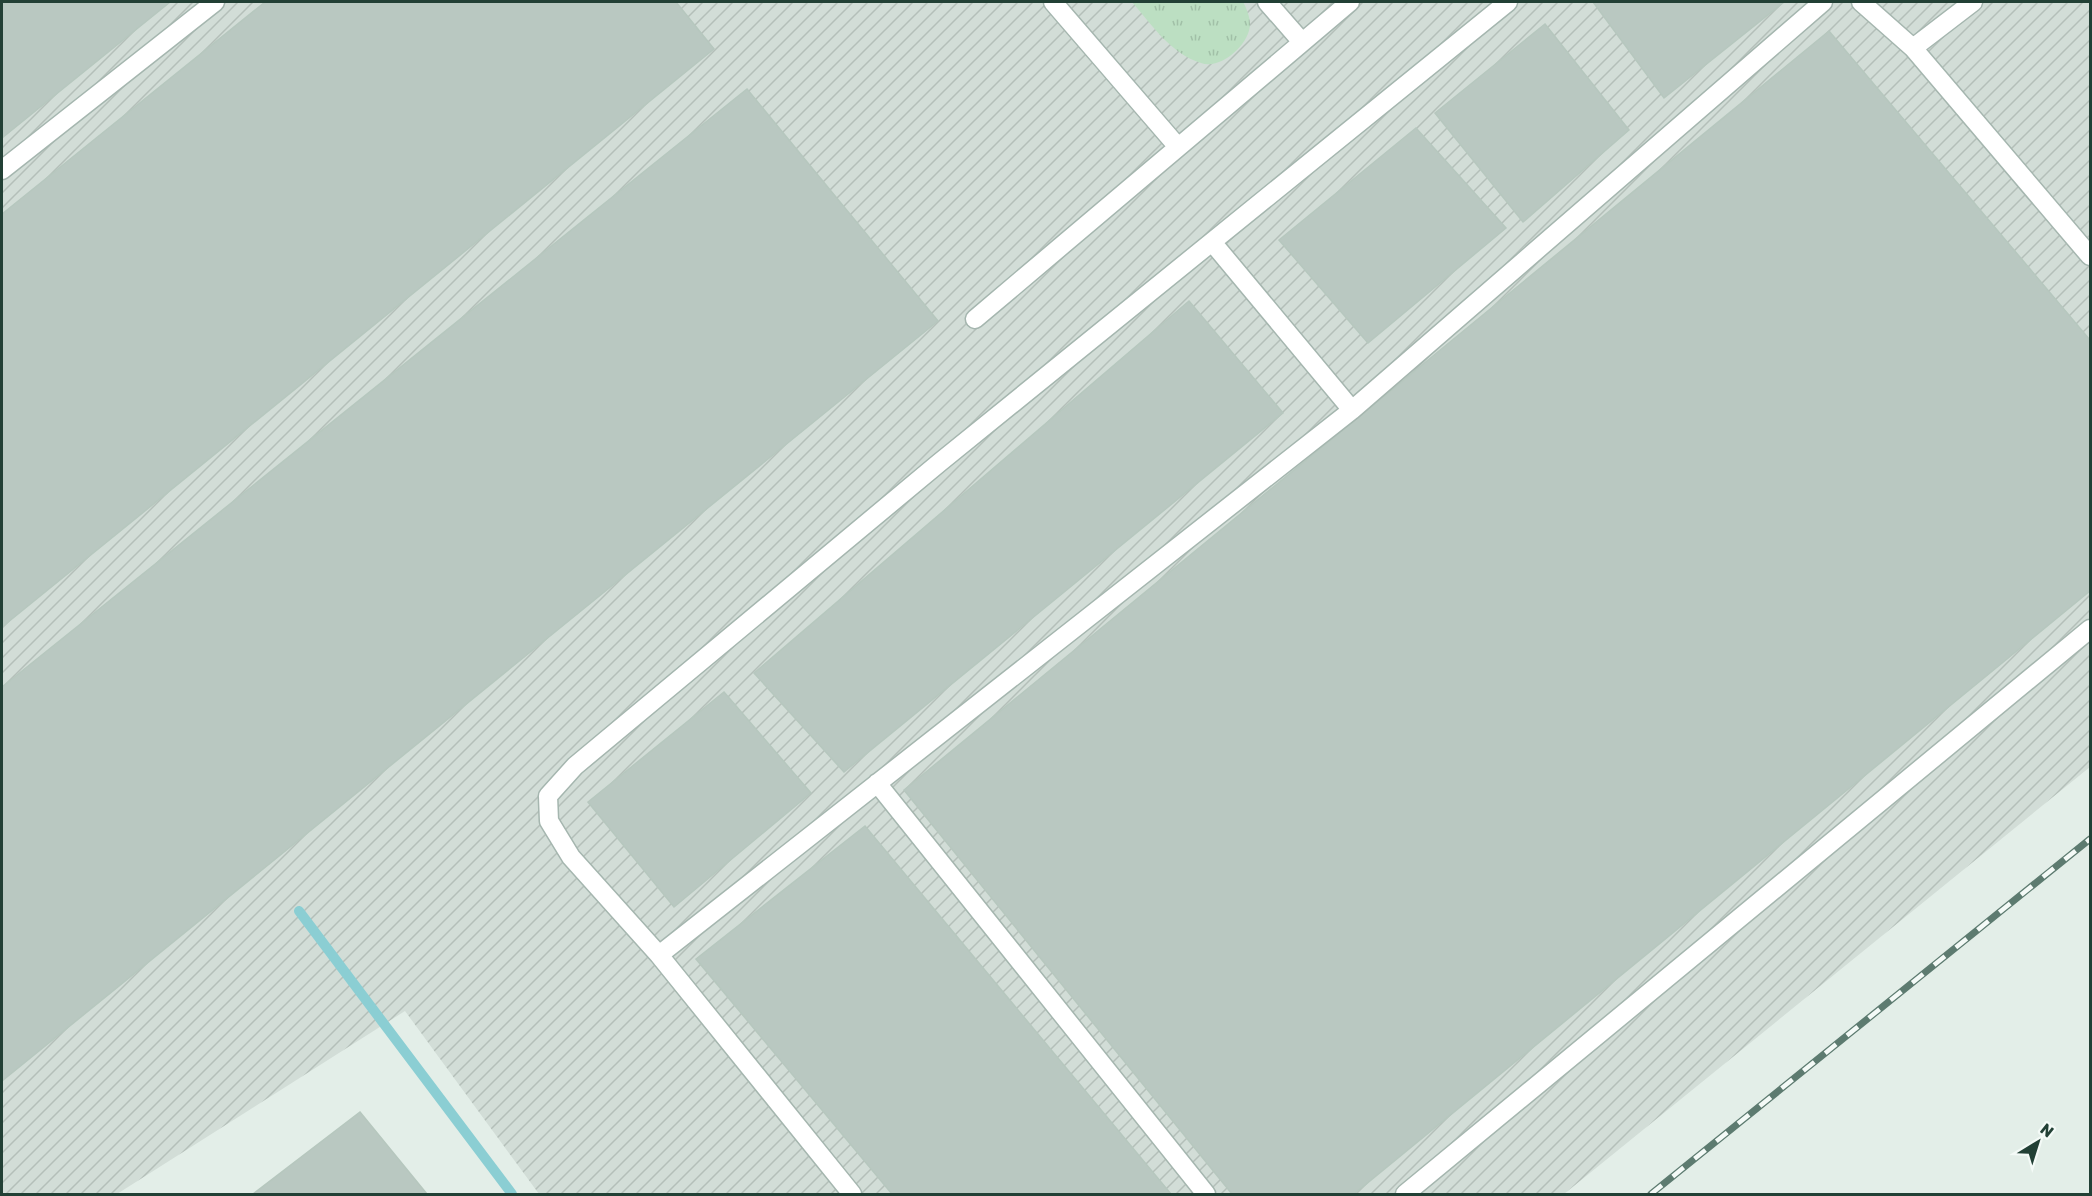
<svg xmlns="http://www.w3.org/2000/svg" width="2092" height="1196" font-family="Rubik,sans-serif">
  <defs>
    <pattern id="industrial-furrows" width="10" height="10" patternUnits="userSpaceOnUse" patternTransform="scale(1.5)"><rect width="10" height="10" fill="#d2ddd7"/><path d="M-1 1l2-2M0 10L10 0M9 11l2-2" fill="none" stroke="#b4bfb9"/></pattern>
    <pattern id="grass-tufts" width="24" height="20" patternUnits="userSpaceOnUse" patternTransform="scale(1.5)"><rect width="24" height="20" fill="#bcdfc2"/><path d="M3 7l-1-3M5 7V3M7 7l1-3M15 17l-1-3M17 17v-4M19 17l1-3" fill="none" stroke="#a1c0a7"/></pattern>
  </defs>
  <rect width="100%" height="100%" fill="#e3eee8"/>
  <path fill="url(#industrial-furrows)" d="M2,2H2090V767L1564,1194H539L405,1011L117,1194H2Z"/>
  <path fill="url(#grass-tufts)" d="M1132,2H1243C1246,7 1250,17 1250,24C1250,44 1221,70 1201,63C1171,54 1151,24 1132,2Z"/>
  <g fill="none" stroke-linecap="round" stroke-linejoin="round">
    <path stroke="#8bced3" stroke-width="10" d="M299,911L512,1194"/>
  </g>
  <path fill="#b9c8c1" stroke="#b6c7be" stroke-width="1.5" d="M2,2H170L2,138Z
    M265,2H676L714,49L2,627V214Z
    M1593,2H1784L1664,98Z
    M1545,24L1629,130L1523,222L1435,113Z
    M1829,31L2090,340V591L1354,1194H1232L904,790Z
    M747,89L938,321L2,1081V687Z
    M1416,128L1506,228L1368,343L1279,240Z
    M1189,301L1283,413L844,772L754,673Z
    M724,692L811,793L674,907L588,802Z
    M865,826L1171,1194H892L696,959Z
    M360,1112L427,1194H253Z"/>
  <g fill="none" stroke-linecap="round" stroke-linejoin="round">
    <defs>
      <path id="minor" d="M1053,2L1178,147
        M1267,2L1302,42
        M1861,2L1913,48L2090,256
        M1913,48L1973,2
        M2,170L215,2
        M1212,242L1352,410
        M975,319L1350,2
        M877,783L1206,1194
        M659,955L1352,410L1823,2
        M852,1194L659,955L571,857L549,821L548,796L575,766L939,463L1508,2
        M1405,1194L2090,629"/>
    </defs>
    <use href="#minor" stroke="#a5b6af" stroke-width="21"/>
    <use href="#minor" stroke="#fff" stroke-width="18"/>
    <defs>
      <path id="rail" d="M1651,1194L2090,839"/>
    </defs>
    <use href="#rail" stroke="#5d7b70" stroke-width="7"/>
    <use href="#rail" stroke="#f4faf7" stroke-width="4.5" stroke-dasharray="14" stroke-linecap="butt"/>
  </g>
  <rect width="2092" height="1196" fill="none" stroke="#224035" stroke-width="6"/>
  <g transform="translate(2038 1142) rotate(38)" stroke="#f4faf7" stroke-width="4.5" paint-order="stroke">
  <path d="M0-4.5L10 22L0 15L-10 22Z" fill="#224035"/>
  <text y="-9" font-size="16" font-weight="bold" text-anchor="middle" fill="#224035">N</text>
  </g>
</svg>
